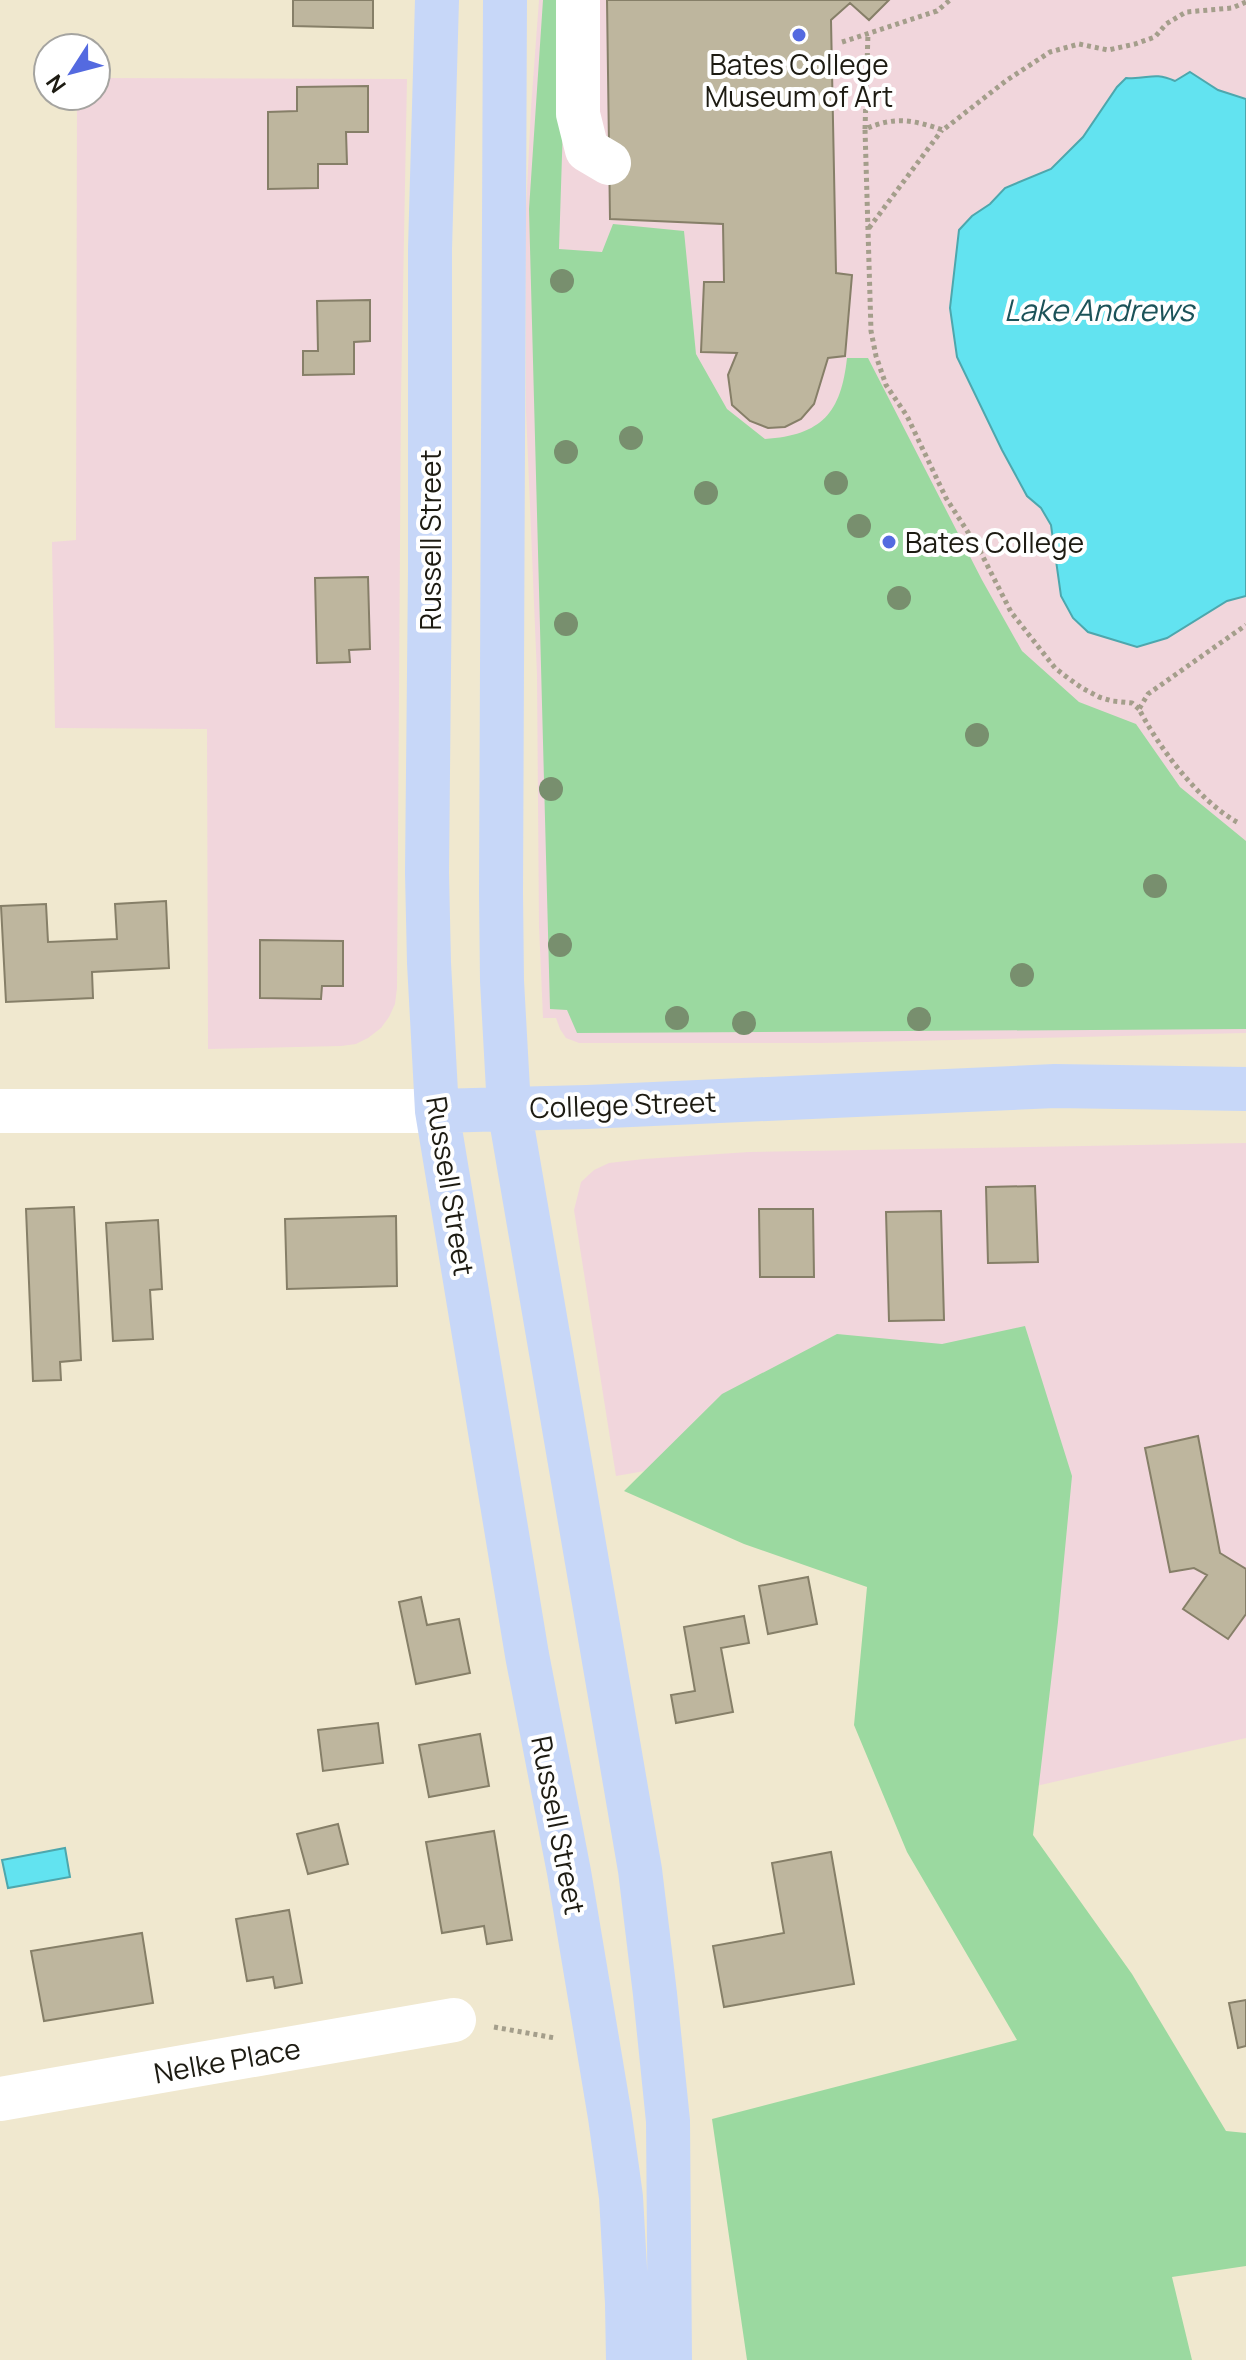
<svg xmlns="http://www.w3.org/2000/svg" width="1246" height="2360" font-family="Manrope,sans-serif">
  <rect width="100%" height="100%" fill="#f0e8cf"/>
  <path fill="#f1d6dc" d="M539,0H1246V1033L822,1043H579L566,1038L560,1029L556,1018H543L539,926L537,674L526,411V208L531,108Z
    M96,78L407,79L401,396L397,988L395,1004L389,1017L381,1028L368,1038L356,1044L341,1046L208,1049L207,729L55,728L52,542L76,540L77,96H96Z
    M1246,1143V1738L1023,1789L954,1418L616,1476L574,1210L581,1182L594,1170L609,1163L644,1159L749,1152Z"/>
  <path fill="#9bd9a0" d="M543,0H567L559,249L602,252L613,224L684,231L696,354L727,409L765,439C822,435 841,413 847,358H868L982,580L1022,651L1079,702L1136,724L1180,787L1246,841V1029L577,1033L567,1010L550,1009L529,209Z
    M1025,1326L1072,1476L1058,1622L1033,1835L1132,1974L1226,2131L1246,2133V2266L1172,2277L1192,2360H747L712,2119L1017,2040L907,1852L854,1725L867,1587L744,1544L624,1491L722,1394L837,1334L942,1344Z"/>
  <path fill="#62e3f0" stroke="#4da7ad" stroke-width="2" d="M1190,72L1218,90L1246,99V596L1227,601L1167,638L1137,647L1088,632L1073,618L1061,596L1051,525L1041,508L1027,496L1002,450L957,357L950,308L959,230L972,216L990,204L1005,188L1051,169L1083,137L1117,87L1126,78C1149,80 1152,71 1175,81Z
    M65,1848L70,1877L8,1888L2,1860Z"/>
  <path fill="#beb69e" stroke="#867f68" stroke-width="2" d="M293,0H373V28L293,26Z
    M607,0H889L869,20L850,3L831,20L836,273L852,275L845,356L828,358L814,404L801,419L785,427L768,428L750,421L732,405L728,375L737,353L701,352L704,282H724L723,224L610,219Z
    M368,86V132H346L347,164H318V188L268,189V112L297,111V87Z
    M370,300V341L354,342V374L303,375V351H318L317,301Z
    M368,577L370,649L349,650L350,662L317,663L315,578Z
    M166,901L169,968L92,972L93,998L6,1002L1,906L46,904L48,942L117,939L115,904Z
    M260,940L343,941V986H322L321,999L260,998Z
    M1035,1186L1038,1262L988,1263L986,1187Z
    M74,1207L81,1360L60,1362L61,1380L33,1381L26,1209Z
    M759,1209H813L814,1277H760Z
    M941,1211L944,1320L889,1321L886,1212Z
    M396,1216L397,1286L287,1289L285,1219Z
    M158,1220L162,1289L150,1290L153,1339L113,1341L106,1223Z
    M1198,1436L1220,1553L1246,1569V1614L1228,1639L1183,1609L1207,1575L1194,1568L1170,1572L1145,1448Z
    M808,1577L817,1624L768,1634L759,1586Z
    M421,1597L427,1625L459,1619L470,1673L416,1684L399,1602Z
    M744,1616L749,1643L721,1648L733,1712L676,1723L671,1695L695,1691L684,1627Z
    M378,1723L383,1763L323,1771L318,1730Z
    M480,1734L489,1786L429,1797L419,1745Z
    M338,1824L348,1864L308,1874L297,1834Z
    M494,1831L512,1940L487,1944L484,1926L442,1933L426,1842Z
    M831,1852L854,1984L724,2007L713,1946L784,1933L772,1863Z
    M289,1910L302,1983L275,1988L273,1977L247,1981L236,1919Z
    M142,1933L153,2003L44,2021L31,1951Z
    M1246,2000V2046L1238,2048L1229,2003Z"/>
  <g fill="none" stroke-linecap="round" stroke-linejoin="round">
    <path stroke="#a49e8b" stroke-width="5" stroke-dasharray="4 4" stroke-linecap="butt" d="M842,42L937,11L950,0
      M865,129L868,33
      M869,228L942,130
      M1139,709L1132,703L1112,701L1099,697L1082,688L1068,678L1055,668L1011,612L980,551L946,498L907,416L886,385L876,356L871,331L865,129C895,116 913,120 943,130L1007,80L1050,52L1079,44L1108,50L1135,44L1155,37L1166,24L1186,12L1232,8L1246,2
      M1237,822C1199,801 1159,748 1139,709L1148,694L1246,625
      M494,2027L555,2038"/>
    <path stroke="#fff" stroke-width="44" d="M578,0V114L587,150L609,163
      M0,1111H437
      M0,2099L454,2020"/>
    <path stroke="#c7d7f8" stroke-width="44" d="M437,0L430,249V570L427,873L429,963L437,1111L527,1655L569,1872L610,2117L621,2197L627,2303L628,2360
      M505,0L501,893L502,981L509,1108L640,1870L655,1994L668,2121L670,2360
      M437,1111L587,1107L1055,1086L1246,1089"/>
  </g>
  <g fill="#788f6e">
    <circle cx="562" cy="281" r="12"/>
    <circle cx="631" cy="438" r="12"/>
    <circle cx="566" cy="452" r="12"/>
    <circle cx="836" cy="483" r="12"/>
    <circle cx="706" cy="493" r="12"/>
    <circle cx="859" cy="526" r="12"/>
    <circle cx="899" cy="598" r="12"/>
    <circle cx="566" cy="624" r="12"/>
    <circle cx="977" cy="735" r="12"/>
    <circle cx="551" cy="789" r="12"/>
    <circle cx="1155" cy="886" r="12"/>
    <circle cx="560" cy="945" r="12"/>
    <circle cx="1022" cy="975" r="12"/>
    <circle cx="677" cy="1018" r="12"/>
    <circle cx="919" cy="1019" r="12"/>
    <circle cx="744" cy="1023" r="12"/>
  </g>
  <g fill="#546ae0" stroke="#fff" stroke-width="3">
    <circle cx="799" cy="35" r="8"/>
    <circle cx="889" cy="542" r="8"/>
  </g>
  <g text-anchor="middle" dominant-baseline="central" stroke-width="8" stroke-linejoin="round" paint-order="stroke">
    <g font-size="28" fill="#1d1b12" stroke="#fff">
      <text x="799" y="64">Bates College<tspan x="799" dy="32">Museum of Art</tspan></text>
      <text x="905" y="542" text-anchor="start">Bates College</text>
    </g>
    <g font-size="28" fill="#1d1b12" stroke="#fff">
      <text transform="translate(430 540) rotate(-90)">Russell Street</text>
      <text transform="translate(623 1104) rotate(-2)">College Street</text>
      <text transform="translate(451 1186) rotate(81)">Russell Street</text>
      <text transform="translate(559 1825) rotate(79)">Russell Street</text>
      <text transform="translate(227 2060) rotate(-10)">Nelke Place</text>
    </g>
    <g font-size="30" font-style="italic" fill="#1c5359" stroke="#fff">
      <text x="1099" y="309">Lake Andrews</text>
    </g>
  </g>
  <g transform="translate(72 72) rotate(234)"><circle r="38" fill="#ffffff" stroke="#a5a4a0" stroke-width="2"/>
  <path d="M0-6L14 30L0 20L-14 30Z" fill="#546ae0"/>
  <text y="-12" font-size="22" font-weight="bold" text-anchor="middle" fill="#1d1b12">N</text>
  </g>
</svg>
